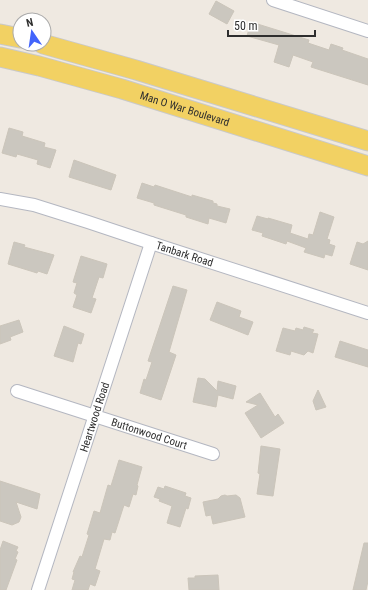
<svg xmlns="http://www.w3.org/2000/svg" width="368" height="590" font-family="'Roboto Condensed',sans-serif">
  <rect width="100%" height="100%" fill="#efe9e1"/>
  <path fill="#cbc7bf" stroke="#cbc5ba" d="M216,1L234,11L227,24L209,14Z
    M251,22L309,40L308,43L329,50L331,44L343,48L342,50L368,59V85L311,67L313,62L293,55L289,67L274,62L279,45L247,36Z
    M9,128L23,132L22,136L45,143L44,147L56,150L50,168L37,164L38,160L17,154L16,157L2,153Z
    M74,160L116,175L111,190L69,177Z
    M142,183L154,187L155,185L192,197V195L213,201V203L217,204V206L230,209L226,223L209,218L208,224L186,217V215L154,205V203L137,198Z
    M320,212L334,217L327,239L330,240L329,244L335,246L332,256L325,254L324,258L304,252L306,248L287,241L286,244L262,236L263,233L252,230L257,216L268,219V218L292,225L290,233L308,239L309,234L313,235Z
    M368,241V270L350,264L357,242L363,244Z
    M14,242L25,245L24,247L54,255L47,274L38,271L37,273L8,264Z
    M81,256L107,264L103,278L99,277L92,298L96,299L91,313L73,307L77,295L74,293L77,283L73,282Z
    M173,286L187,290L169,352L176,355L161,400L140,393L144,379L146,380L152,362L148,361Z
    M217,302L241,311L239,317L253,322L248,335L210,320Z
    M19,320L23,332L10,337L11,340L0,344V326Z
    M64,326L84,334L81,344L78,343L73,362L54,356Z
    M304,327L314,330L312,333L318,334L313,353L308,351L304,355L291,351L290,355L276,351L283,328L295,331L296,328L303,330Z
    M340,341L368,350V367L335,357Z
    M198,378L205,379L217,391L218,381L236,386L233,399L218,395L216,407L193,402Z
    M318,390L326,407L316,410L313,401Z
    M260,393L275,417L278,414L284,423L261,438L245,413L258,405L246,402Z
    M261,446L280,449L273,496L257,494L260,474L258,473Z
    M119,460L142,467L137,485L138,486L136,495L133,494L129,507L124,505L115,533L112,532L110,540L104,539L95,569L100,571L95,586L90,584L88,590H72L75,580L72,579L74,572H73L80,556L82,557L89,535L87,534L94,511L100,513L108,485L111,486Z
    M0,481L40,494L37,509L16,502L21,517L19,522L12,525L0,521Z
    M165,486L186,493L185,496L191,498L188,509L186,508L180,527L167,523L172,506L159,501L160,499L154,497L158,487L164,489Z
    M225,495L227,496L236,495L240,498L245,517L213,524L211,515L206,516L203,502L218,499L221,496Z
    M3,541L18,547L16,551L18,552L15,559L17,560L6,590H0V550Z
    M364,543H368V581L366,590H353Z
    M218,575L219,590H189L188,578H195V576Z"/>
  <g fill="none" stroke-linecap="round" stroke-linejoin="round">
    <defs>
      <g id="minor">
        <path d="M273,0L368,31"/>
        <path id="s1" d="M0,199L34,205L88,222L151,243L368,313"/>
        <path id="s2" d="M17,391L213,454"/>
        <path id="s3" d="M38,590L151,243"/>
      </g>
      <g id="primary">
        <path d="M0,34L20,38"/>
        <path d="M43,44L136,70L368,141"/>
        <path id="s4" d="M0,57L39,66L122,89L368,166"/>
      </g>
    </defs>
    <use href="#minor" stroke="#b4b7c1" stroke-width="14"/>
    <use href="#primary" stroke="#c9c9c9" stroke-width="21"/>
    <use href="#minor" stroke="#fff" stroke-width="12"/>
    <use href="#primary" stroke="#f2d163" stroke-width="19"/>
  </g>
  <g text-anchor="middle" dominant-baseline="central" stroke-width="3.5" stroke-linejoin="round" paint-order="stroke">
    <g font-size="11" fill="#2e2e2e" stroke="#fff">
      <text stroke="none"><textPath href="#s4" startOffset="192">Man O War Boulevard</textPath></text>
      <text stroke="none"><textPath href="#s1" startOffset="193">Tanbark Road</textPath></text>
      <text stroke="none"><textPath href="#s3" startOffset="182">Heartwood Road</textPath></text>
      <text stroke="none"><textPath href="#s2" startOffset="139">Buttonwood Court</textPath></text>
    </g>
  </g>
  <g transform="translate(32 32) rotate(347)"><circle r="19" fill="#ffffff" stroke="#ababab"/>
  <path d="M0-3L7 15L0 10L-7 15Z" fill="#4264fb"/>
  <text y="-6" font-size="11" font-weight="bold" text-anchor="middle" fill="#2e2e2e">N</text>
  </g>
  <path d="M228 30v6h87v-6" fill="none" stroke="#2e2e2e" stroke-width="2"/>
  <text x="234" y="30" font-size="12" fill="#2e2e2e" stroke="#ffffff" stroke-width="3" paint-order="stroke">50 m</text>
</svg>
